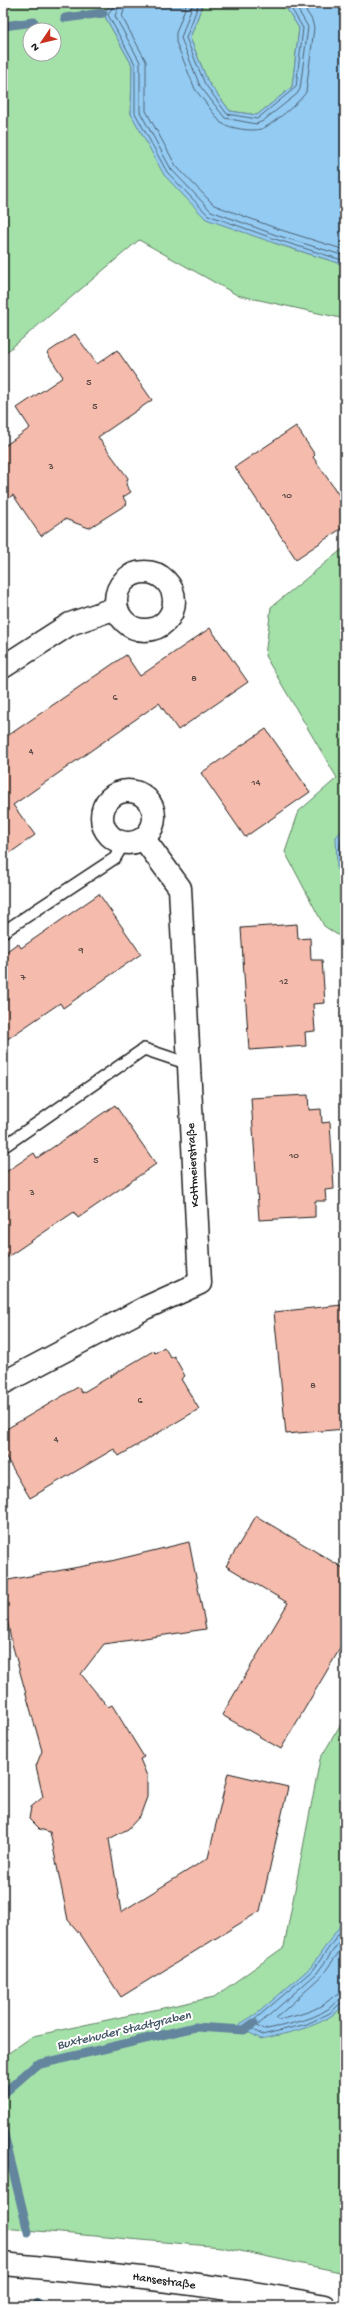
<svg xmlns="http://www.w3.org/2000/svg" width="348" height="2309" font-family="'Gochi Hand',sans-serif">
  <rect width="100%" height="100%" fill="#fff"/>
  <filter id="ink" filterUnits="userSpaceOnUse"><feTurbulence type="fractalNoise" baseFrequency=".025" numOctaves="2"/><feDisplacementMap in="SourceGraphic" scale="8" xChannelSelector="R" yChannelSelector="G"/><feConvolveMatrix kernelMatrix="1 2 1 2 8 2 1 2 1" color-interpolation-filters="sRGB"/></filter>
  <g filter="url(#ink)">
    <path fill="#a4e1a9" stroke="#607e62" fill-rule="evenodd" d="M3,3H113L103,13L132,65L131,114L274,243L345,265V319L237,295L139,240L3,355ZM30,30H54V54H30Z
      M203,3H283L299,28L292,87L257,115L230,111L208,82L190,38Z
      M345,547V940L324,926L285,852L299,811L337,778L265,656L271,607Z
      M345,1717V2273L221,2247L3,2228V2057L33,2036L214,1997L284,1947L320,1759Z"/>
    <path fill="#94cbf3" stroke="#64859d" d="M113,3H203L190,38L208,82L230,111L257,115L292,87L299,28L283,3H345V265L274,243L206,219L164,175L131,114L132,65L103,13Z
      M345,827V881L337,869L336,837Z
      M345,1901V2005C321,2028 291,2032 261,2039L237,2026L259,2012L311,1967L339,1927Z"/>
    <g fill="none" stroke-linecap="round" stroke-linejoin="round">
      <path stroke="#4c6272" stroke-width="1" d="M115,3L108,15L135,64V113L167,172L208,215L275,239L345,261
        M120,3L115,16L140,62V112L171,169L211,211L276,235L345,256
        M126,3L122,17L146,61V111L176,166L214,205L278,229L345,250
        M187,3L176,33V42L195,89L221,123C230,128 251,132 261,129C270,127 302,100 306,92L314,28L312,20L301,3
        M193,3L181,38L200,86L225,118L256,124L263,121L297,94L300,89L308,27L294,3
        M199,3L186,38L205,84L227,114L257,119L296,87L303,28L288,3
        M345,833C338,842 338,864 345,874
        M345,1919L342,1929L314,1969L247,2026L262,2035L307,2024L330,2013L341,2003H345
        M345,1934L317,1973L257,2026L263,2030C284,2025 309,2022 328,2009C334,2005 337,1998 345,1998
        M345,1944L321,1977L276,2018L279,2020C294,2016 310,2013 324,2004C332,1999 335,1992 345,1992"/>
      <path stroke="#64859d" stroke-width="9" d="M65,18L103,13
        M3,26L34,22
        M3,2094L36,2065L195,2027L244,2030L254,2023
        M3,2130L28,2232
        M38,2303L39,2306"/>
    </g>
    <path fill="#f5bcad" stroke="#1c1c1c" d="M75,334L97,364L117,350L152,400L98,437L128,478L126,485L131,492L123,497L127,504L89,528L65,519L41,536L13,495L3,502V447L30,428L17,408L63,377L47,353Z
      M296,426L315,455L313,457L345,504V526L296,559L235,467Z
      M210,628L248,682L178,730L159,703L13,805L35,835L3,858V739L126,655L140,676Z
      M266,729L310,792L245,837L201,773Z
      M99,894L141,954L63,1008L60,1003L3,1042V954L18,943L21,948Z
      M297,924L298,939L310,938L311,960H322L325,1003L313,1004L315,1031L305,1032L306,1046L249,1050L241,928Z
      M308,1095L309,1110L321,1109L322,1123L330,1122L334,1189L325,1190L326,1201H315V1217L259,1220L251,1098Z
      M115,1105L156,1164L78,1218L74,1212L3,1260V1174L34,1153L37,1158Z
      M342,1305L345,1342V1429L286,1434L274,1312Z
      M164,1347L171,1358L174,1356L185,1376L181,1379L199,1409L119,1456L114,1449L30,1498L3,1452V1431L78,1387L82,1393L153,1351L155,1353Z
      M256,1516L345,1569V1640L281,1749L222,1715L288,1603L226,1566Z
      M189,1542L206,1629L104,1644L81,1674L108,1707L112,1705L144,1757L140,1759L147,1776V1797L140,1816L128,1829L109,1839L121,1912L208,1858L228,1773L288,1787L260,1911L121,1997L81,1935L68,1920L50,1832L39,1829L29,1819L31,1807L43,1797L36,1766L42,1751L11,1640L3,1597V1581L111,1561Z"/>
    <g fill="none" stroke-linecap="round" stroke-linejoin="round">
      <defs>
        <path id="service" d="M3,932L115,858L124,843
          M3,1147L144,1049L189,1064"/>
        <path id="minor" d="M116 601a29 29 0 1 1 58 0a29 29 0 1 1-58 0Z
          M3,667L70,624L116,608
          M102 817a26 26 0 1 1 52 0a26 26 0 1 1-52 0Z
          M3,1383L145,1308L200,1283L180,888L144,839"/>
        <path id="tertiary" d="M3,2264C109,2274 219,2284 324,2306"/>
      </defs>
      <use href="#service" stroke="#1c1c1c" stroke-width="14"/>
      <use href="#minor" stroke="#1c1c1c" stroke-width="25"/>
      <use href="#tertiary" stroke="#1c1c1c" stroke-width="25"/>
      <use href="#service" stroke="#fff" stroke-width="11"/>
      <use href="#minor" stroke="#fff" stroke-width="22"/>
      <use href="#tertiary" stroke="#fff" stroke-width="22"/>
    </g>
  </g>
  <g text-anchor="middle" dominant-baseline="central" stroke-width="4" stroke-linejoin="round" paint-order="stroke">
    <g font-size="10" fill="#524440">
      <text x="89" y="383">5</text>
      <text x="95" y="407">5</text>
      <text x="51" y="467">3</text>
      <text x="287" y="496">10</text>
      <text x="194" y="679">8</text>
      <text x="115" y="698">6</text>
      <text x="31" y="752">4</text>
      <text x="256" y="783">14</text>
      <text x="81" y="951">9</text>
      <text x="23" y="978">7</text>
      <text x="284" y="982">12</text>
      <text x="294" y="1156">10</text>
      <text x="96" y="1161">5</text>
      <text x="32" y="1193">3</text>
      <text x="313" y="1386">8</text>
      <text x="140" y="1401">6</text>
      <text x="56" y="1440">4</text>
    </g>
    <g font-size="12" fill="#1c1c1c" stroke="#fff">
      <text transform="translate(194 1165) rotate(-93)">Kottmeierstraße</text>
      <text transform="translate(164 2282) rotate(8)">Hansestraße</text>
    </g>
    <g font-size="13" font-style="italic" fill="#465967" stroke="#fff">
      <text transform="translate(124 2031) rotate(-13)">Buxtehuder Stadtgraben</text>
    </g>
  </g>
  <rect width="348" height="2309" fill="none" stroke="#fff" stroke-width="16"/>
  <rect x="8" y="8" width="332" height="2293" fill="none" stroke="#1c1c1c" stroke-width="1.5" filter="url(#ink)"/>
  <g transform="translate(42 42) rotate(235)"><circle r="19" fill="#ffffff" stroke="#a4a4a4"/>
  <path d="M0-3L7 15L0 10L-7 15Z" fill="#c8321e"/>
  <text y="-6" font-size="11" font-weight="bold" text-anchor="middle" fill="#1c1c1c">N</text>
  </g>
</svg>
